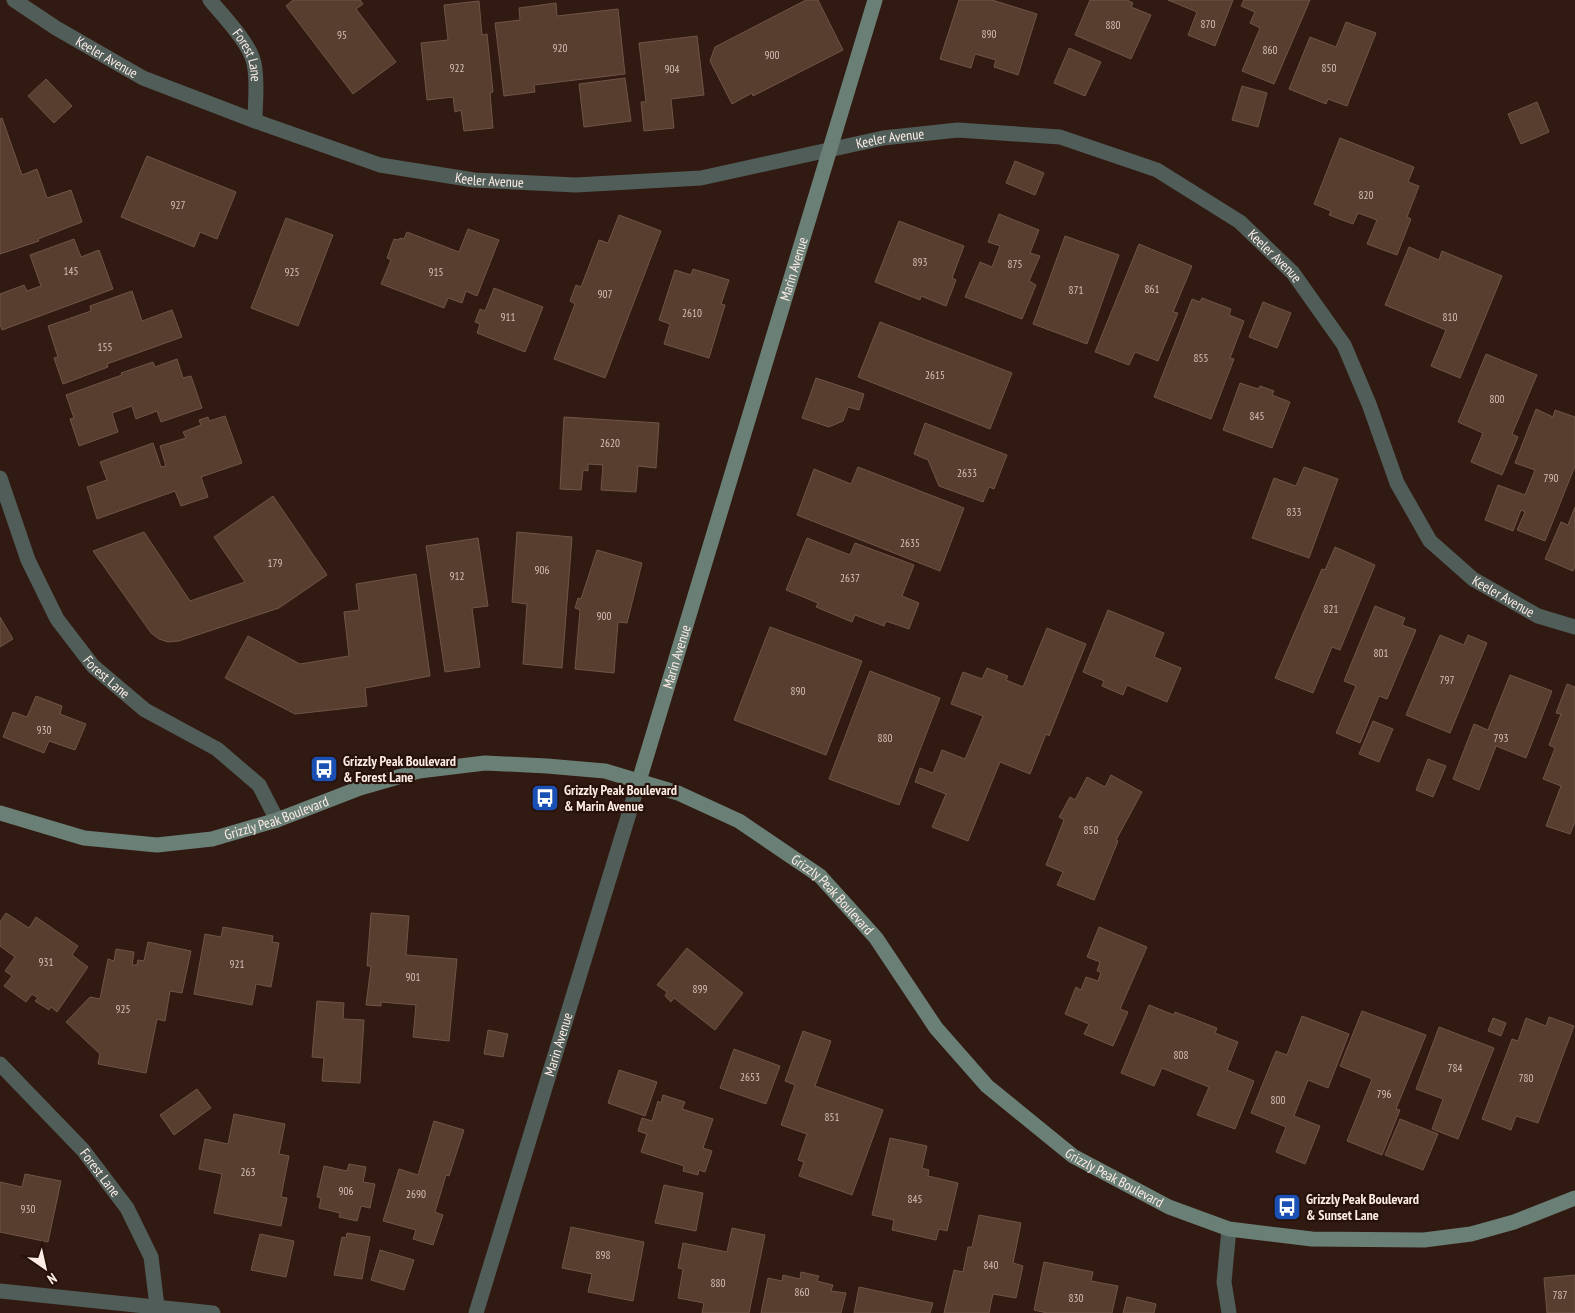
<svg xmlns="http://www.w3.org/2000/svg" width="1575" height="1313" font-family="'PT Sans Narrow',sans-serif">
  <rect width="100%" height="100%" fill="#311a11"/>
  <path fill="#583e2f" stroke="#6f5547" d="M293,0H360L363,4L356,9L396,62L353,94L286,6Z
    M806,0H818L843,50L753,96L752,93L732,104L710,61L715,47Z
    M959,0H992L1037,14L1018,75L994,67L996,60L975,54L971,68L940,59Z
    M1090,0H1127L1133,3L1131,7L1151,15L1131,59L1075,35Z
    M1168,0H1233L1215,46L1188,35L1197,12Z
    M1244,0H1310L1274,84L1242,71L1260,28L1250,23L1255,12L1241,6Z
    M479,1L482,35L487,34L493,92L490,93L493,128L464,131L461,110L455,112L453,97L427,100L421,43L448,40L444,5Z
    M556,3L557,16L618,9L625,74L534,85L535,92L504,96L495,23L520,20L519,8Z
    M1346,22L1376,33L1347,106L1328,99L1326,104L1289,89L1310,37L1336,47Z
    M697,36L704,95L671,99L674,128L644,131L641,102H646L639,43Z
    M1069,48L1101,62L1085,96L1054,83Z
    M625,78L631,121L584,127L579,84Z
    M46,79L72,106L54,123L28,96Z
    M1242,86L1267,93L1258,127L1232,120Z
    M1537,102L1549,132L1521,144L1508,114Z
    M2,118L22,175L37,169L47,198L71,190L82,222L38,239L39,241L0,254V119Z
    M1340,138L1414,167L1408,182L1419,186L1407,217L1411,219L1397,255L1367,244L1377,220L1358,213L1353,224L1329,215L1331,211L1314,204Z
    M147,156L236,192L217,239L200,232L194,247L121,217Z
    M1015,161L1044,173L1035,195L1006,183Z
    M999,214L1039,230L1030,253L1040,256L1029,281L1036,285L1022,319L965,297L980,262L992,267L1000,246L988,242Z
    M619,215L661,231L605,378L554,359L575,304L570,301L576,285L581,287L599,240L608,243Z
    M286,218L333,235L298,326L251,308Z
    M899,221L964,246L952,278L956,280L946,306L921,296L920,300L875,282Z
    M468,229L499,240L477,296L466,291L462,303L448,298L444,308L381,284L391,260L387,258L394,239L398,240L400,238L404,239L407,232L459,252Z
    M1065,236L1119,255L1087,344L1033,324Z
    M74,239L81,257L99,250L113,289L2,330L0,324V294L24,285L27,291L41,286L30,255Z
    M1139,244L1192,266L1173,312L1178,313L1158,361L1135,352L1129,365L1095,352Z
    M1409,247L1439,260L1442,251L1502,276L1460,378L1431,366L1446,330L1385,305Z
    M693,269L729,280L721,304L725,305L709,358L664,344L670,324L659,320L675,270L691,275Z
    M494,288L543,307L525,352L477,333L480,324L475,322L480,309L485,311Z
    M132,291L142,321L172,310L182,337L107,364L108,367L63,384L54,358L58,357L48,326L91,311L90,306Z
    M1202,298L1231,309L1229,315L1244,321L1230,358L1234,359L1211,419L1154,397L1192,299L1200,302Z
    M1263,302L1291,313L1277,348L1249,337Z
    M880,322L1012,373L990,429L858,377Z
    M1486,354L1537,375L1512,434L1518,437L1502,475L1471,462L1483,433L1458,422Z
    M177,359L183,378L191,376L202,408L161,422L157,411L136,419L132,406L112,413L118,432L79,446L70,419L74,418L66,395L122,375L121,373L153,362L155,367Z
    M816,378L864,394L859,410L848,407L843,421L829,427L802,418Z
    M1240,383L1258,389L1260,386L1274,391L1272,395L1290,402L1272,448L1223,430Z
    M1536,409L1553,417L1555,410L1575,417V466L1545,541L1517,530L1525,512L1521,510L1513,531L1485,520L1498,485L1525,495L1535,470L1515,463Z
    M225,416L242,463L201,477L208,497L181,506L175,491L97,519L87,487L107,480L100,462L153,443L161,467L166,466L160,446L186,438L183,432L201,425L199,420L208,417L209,421Z
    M564,417L659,423L656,468L638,466L636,492L601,490L603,465L588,464V471L583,470L581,490L560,489Z
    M925,423L1007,455L994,489L989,487L983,502L939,486L928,460L914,454Z
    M858,467L964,508L940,571L797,515L814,469L851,484Z
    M1304,467L1338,479L1309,558L1252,538L1274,478L1296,486Z
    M273,496L327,575L279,608L179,641L168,642L159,639L151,633L93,551L144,532L190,601L245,582L214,537Z
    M1575,507V566L1573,571L1545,559L1561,522L1568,525Z
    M517,532L572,537L562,668L523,664L527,604L512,602Z
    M478,538L488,606L472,608L480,667L445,672L426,546Z
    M807,538L850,555L855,543L914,565L902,596L919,603L909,629L886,621L884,626L855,615L852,622L816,607L818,603L786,590Z
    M1335,547L1375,565L1340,650L1332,647L1313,693L1275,678L1322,569L1325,570Z
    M597,550L642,563L627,623L618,622L614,673L575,669L580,610L575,608L578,598L581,599Z
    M416,574L430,676L365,688L367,706L295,714L225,678L248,636L300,664L349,656L344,612L359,610L356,584Z
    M1375,606L1405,618L1402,625L1416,630L1387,699L1379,696L1360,743L1336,733L1356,686L1344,681Z
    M1108,610L1164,633L1154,657L1181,668L1167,702L1127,685L1123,695L1102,686L1104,681L1083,672Z
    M0,617L13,639L0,647Z
    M770,627L862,661L826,755L734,720Z
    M1047,628L1086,644L1049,736L1046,734L1030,774L1000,762L968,841L932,827L946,794L915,782L920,768L933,773L942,750L965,759L983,716L951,704L963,672L982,679L987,668L1008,676L1006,680L1023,687Z
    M1440,635L1464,645L1468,635L1487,643L1450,733L1406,715Z
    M870,671L940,698L899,805L829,779Z
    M1510,675L1552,691L1526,758L1496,746L1479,790L1453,779L1474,724L1488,730Z
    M1567,684L1575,687V822L1570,834L1546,826L1561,786L1543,779L1555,748L1549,745L1561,714L1556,713Z
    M36,696L62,706L60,714L86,724L75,750L49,741L44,753L3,737L13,712L27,717Z
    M1373,721L1393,729L1379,762L1359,754Z
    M1428,759L1446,766L1433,797L1416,790Z
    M1111,775L1142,792L1116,840L1118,841L1094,900L1057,885L1063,872L1046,865L1064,820L1059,817L1070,797L1075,800L1087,777L1105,787Z
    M6,913L29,928L36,917L78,946L72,955L88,967L57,1012L51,1007L49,1010L35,1001L38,998L32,994L26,1002L4,986L12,976L5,971L15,957L0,946V922Z
    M371,913L409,916L406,955L457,959L449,1041L413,1037L416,1005L381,1002V1006L366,1005L371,966H367Z
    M223,927L273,936L272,942L279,943L271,987L256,984L252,1005L194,994L205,934L221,937Z
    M1099,927L1147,947L1120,1009L1128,1012L1113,1046L1084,1034L1089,1024L1065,1014L1076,987L1081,990L1086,977L1098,981L1101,972L1097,971L1100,962L1087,957Z
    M148,942L191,951L182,993L170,991L165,1021L157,1019L146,1073L98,1064L100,1054L66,1022L90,997L100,999L108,959L114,961L116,949L134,952L132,965H137L138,960L144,961Z
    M687,948L743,993L715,1030L674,998L671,1002L665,996L667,992L657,985Z
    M317,1001L344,1003L343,1019L364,1020L360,1083L322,1081L324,1058L312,1057Z
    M1149,1005L1174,1015L1175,1012L1217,1028L1215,1033L1238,1042L1227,1070L1254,1081L1235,1129L1197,1115L1209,1087L1162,1068L1154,1086L1121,1073Z
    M1362,1011L1426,1035L1396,1109L1400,1110L1382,1155L1347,1141L1372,1079L1340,1066Z
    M1302,1016L1349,1034L1328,1088L1308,1080L1294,1116L1320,1126L1305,1164L1276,1152L1286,1127L1251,1113L1276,1051L1287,1055Z
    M1549,1017L1574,1026L1538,1123L1516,1116L1511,1130L1482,1119L1512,1039L1518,1041L1526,1018L1546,1026Z
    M1493,1018L1506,1023L1501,1036L1488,1031Z
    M1439,1027L1494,1048L1458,1139L1432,1129L1443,1099L1416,1089Z
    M488,1030L508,1034L503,1057L484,1054Z
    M803,1031L831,1041L815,1086L883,1110L852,1195L799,1176L804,1162L798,1160L807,1134L781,1125L795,1085L785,1081Z
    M734,1049L780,1066L766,1104L720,1088Z
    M619,1070L657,1082L645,1116L608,1103Z
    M197,1089L211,1108L174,1135L160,1115Z
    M663,1095L685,1102L682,1109L713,1119L703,1148L712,1151L705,1172L699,1170L698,1175L683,1171L684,1166L641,1152L647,1134L638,1131L642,1118L652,1121L658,1101L661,1103Z
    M234,1114L285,1124L279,1154L289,1156L281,1197L287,1198L281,1226L214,1213L222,1174L199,1169L205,1139L228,1144Z
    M1400,1119L1438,1134L1423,1170L1385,1155Z
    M434,1121L464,1130L449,1176L446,1175L435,1212L443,1215L433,1245L413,1239L416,1230L383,1221L399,1169L418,1175Z
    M890,1138L927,1146L922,1168L929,1170L928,1176L958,1183L947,1231L939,1229L936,1240L892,1230L894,1220L872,1215Z
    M349,1164L366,1167L363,1182L375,1184L370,1208L361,1206L357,1221L339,1217L340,1213L319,1208L321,1198L317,1197L324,1166L347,1171Z
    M25,1174L61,1181L48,1242L0,1232V1182L22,1187Z
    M664,1185L703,1193L696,1231L655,1223Z
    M979,1215L1021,1223L1013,1263L1023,1266L1016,1298L993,1294L989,1313H944L954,1270L963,1272L968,1247H972Z
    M571,1227L644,1242L633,1301L588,1292L592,1274L562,1268Z
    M732,1228L765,1235L749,1313H702L704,1303L678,1298L683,1269L678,1268L683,1243L727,1252Z
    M347,1233L370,1237L362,1279L334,1275L342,1237L346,1238Z
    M260,1234L294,1241L286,1277L251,1270Z
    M380,1250L414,1260L404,1290L371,1280Z
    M1044,1262L1093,1272L1091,1281L1118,1286L1112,1313H1047L1034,1310Z
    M801,1272L819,1276L817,1281L833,1285L831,1291L846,1293L841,1313H761L768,1278L782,1281L783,1275L800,1279Z
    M1575,1275V1313H1547L1544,1278Z
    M859,1287L933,1303L930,1313H854Z
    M1127,1297L1156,1304L1154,1313H1123Z"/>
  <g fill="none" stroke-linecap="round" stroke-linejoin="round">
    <g stroke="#505d58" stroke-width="15">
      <path id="s1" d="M14,0L56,28L143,78L255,121L380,165L474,180L576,185L701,178L883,138L958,130L1060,137L1157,170L1240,222L1293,273L1344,345L1369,404L1397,483L1430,541L1473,579L1538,616L1575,627"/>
      <path id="s2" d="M210,0C224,17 249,42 254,63C258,82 255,103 255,121"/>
      <path id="s3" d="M0,478L28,560L57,619L93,666L145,710L217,749L259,785L277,820"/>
      <path id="s4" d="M0,1064L83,1150L127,1208L151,1257L157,1306"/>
      <path d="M1229,1229L1224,1282L1229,1313"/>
      <path d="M0,1291L213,1313"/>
      <path id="s5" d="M476,1313L639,781"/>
    </g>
    <g stroke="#6a7f76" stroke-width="15">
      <path id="s6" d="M639,781L875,0"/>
      <path id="s7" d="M0,813L84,838L157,845L212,839L277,820L360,788L419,771L485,763L547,766L605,771L678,793L739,821L820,876L876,938L936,1028L987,1086L1073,1156L1169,1207L1229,1229L1312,1239L1424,1240L1471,1234L1514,1222L1575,1198"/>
    </g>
  </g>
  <defs>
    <symbol id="bus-square" viewBox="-11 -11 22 22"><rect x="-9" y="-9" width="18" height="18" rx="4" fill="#1a4fb4" stroke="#271108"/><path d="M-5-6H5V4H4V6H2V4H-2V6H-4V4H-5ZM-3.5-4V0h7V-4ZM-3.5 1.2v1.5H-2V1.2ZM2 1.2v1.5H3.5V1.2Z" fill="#fff"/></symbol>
  </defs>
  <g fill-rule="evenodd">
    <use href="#bus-square" x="308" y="753" width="32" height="32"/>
    <use href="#bus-square" x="529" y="782" width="32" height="32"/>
    <use href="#bus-square" x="1271" y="1191" width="32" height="32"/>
  </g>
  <g text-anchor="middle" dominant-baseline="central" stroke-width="4.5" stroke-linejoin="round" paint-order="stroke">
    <g font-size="11" fill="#d4c0b8">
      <text x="1208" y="24">870</text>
      <text x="1113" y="25">880</text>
      <text x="989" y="34">890</text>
      <text x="342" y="35">95</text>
      <text x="560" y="48">920</text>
      <text x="1270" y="50">860</text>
      <text x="772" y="55">900</text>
      <text x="457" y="68">922</text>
      <text x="1329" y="68">850</text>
      <text x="672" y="69">904</text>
      <text x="1366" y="195">820</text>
      <text x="178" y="205">927</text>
      <text x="920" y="262">893</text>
      <text x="1015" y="264">875</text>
      <text x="71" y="271">145</text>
      <text x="292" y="272">925</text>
      <text x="436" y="272">915</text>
      <text x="1152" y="289">861</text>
      <text x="1076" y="290">871</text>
      <text x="605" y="294">907</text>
      <text x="692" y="313">2610</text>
      <text x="508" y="317">911</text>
      <text x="1450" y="317">810</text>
      <text x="105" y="347">155</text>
      <text x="1201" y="358">855</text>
      <text x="935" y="375">2615</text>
      <text x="1497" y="399">800</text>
      <text x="1257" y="416">845</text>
      <text x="610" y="443">2620</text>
      <text x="967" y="473">2633</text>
      <text x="1551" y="478">790</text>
      <text x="1294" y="512">833</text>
      <text x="910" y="543">2635</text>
      <text x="275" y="563">179</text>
      <text x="542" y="570">906</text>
      <text x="457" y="576">912</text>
      <text x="850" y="578">2637</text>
      <text x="1331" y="609">821</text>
      <text x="604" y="616">900</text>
      <text x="1381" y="653">801</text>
      <text x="1447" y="680">797</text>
      <text x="798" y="691">890</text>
      <text x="44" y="730">930</text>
      <text x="885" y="738">880</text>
      <text x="1501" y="738">793</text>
      <text x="1091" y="830">850</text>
      <text x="46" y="962">931</text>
      <text x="237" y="964">921</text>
      <text x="413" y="977">901</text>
      <text x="700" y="989">899</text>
      <text x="123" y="1009">925</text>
      <text x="1181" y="1055">808</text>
      <text x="1455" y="1068">784</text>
      <text x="750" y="1077">2653</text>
      <text x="1526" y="1078">780</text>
      <text x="1384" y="1094">796</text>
      <text x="1278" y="1100">800</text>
      <text x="832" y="1117">851</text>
      <text x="248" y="1172">263</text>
      <text x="346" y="1191">906</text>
      <text x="416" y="1194">2690</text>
      <text x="915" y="1199">845</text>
      <text x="28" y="1209">930</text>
      <text x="603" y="1255">898</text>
      <text x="991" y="1265">840</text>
      <text x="718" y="1283">880</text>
      <text x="802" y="1292">860</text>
      <text x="1560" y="1295">787</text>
      <text x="1076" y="1298">830</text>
    </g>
    <g font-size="14" fill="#fdece6" stroke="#271108">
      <text stroke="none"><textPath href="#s1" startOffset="109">Keeler Avenue</textPath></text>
      <text stroke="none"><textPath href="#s2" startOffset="68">Forest Lane</textPath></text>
      <text stroke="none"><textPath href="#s1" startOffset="919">Keeler Avenue</textPath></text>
      <text stroke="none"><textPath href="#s1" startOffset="514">Keeler Avenue</textPath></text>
      <text stroke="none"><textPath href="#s1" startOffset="1339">Keeler Avenue</textPath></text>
      <text stroke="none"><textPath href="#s6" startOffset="535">Marin Avenue</textPath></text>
      <text stroke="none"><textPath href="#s1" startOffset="1759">Keeler Avenue</textPath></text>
      <text stroke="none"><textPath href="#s6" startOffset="130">Marin Avenue</textPath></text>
      <text stroke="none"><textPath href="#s3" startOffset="229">Forest Lane</textPath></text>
      <text stroke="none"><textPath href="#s7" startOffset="284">Grizzly Peak Boulevard</textPath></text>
      <text stroke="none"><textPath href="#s7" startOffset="884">Grizzly Peak Boulevard</textPath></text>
      <text stroke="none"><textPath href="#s5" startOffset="281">Marin Avenue</textPath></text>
      <text stroke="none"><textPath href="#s4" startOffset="148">Forest Lane</textPath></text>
      <text stroke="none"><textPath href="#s7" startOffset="1289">Grizzly Peak Boulevard</textPath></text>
    </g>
    <g font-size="14" font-weight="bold" fill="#fdece6" stroke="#271108" text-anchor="start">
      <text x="343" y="761">Grizzly Peak Boulevard<tspan x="343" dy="16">&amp; Forest Lane</tspan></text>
      <text x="564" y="790">Grizzly Peak Boulevard<tspan x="564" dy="16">&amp; Marin Avenue</tspan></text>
      <text x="1306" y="1199">Grizzly Peak Boulevard<tspan x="1306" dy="16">&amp; Sunset Lane</tspan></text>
    </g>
  </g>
  <g transform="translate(45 1268) rotate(146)" stroke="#271108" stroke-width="4" paint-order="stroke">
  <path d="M0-4L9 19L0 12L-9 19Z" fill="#fdece6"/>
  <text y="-8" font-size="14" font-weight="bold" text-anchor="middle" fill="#fdece6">N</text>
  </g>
</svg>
